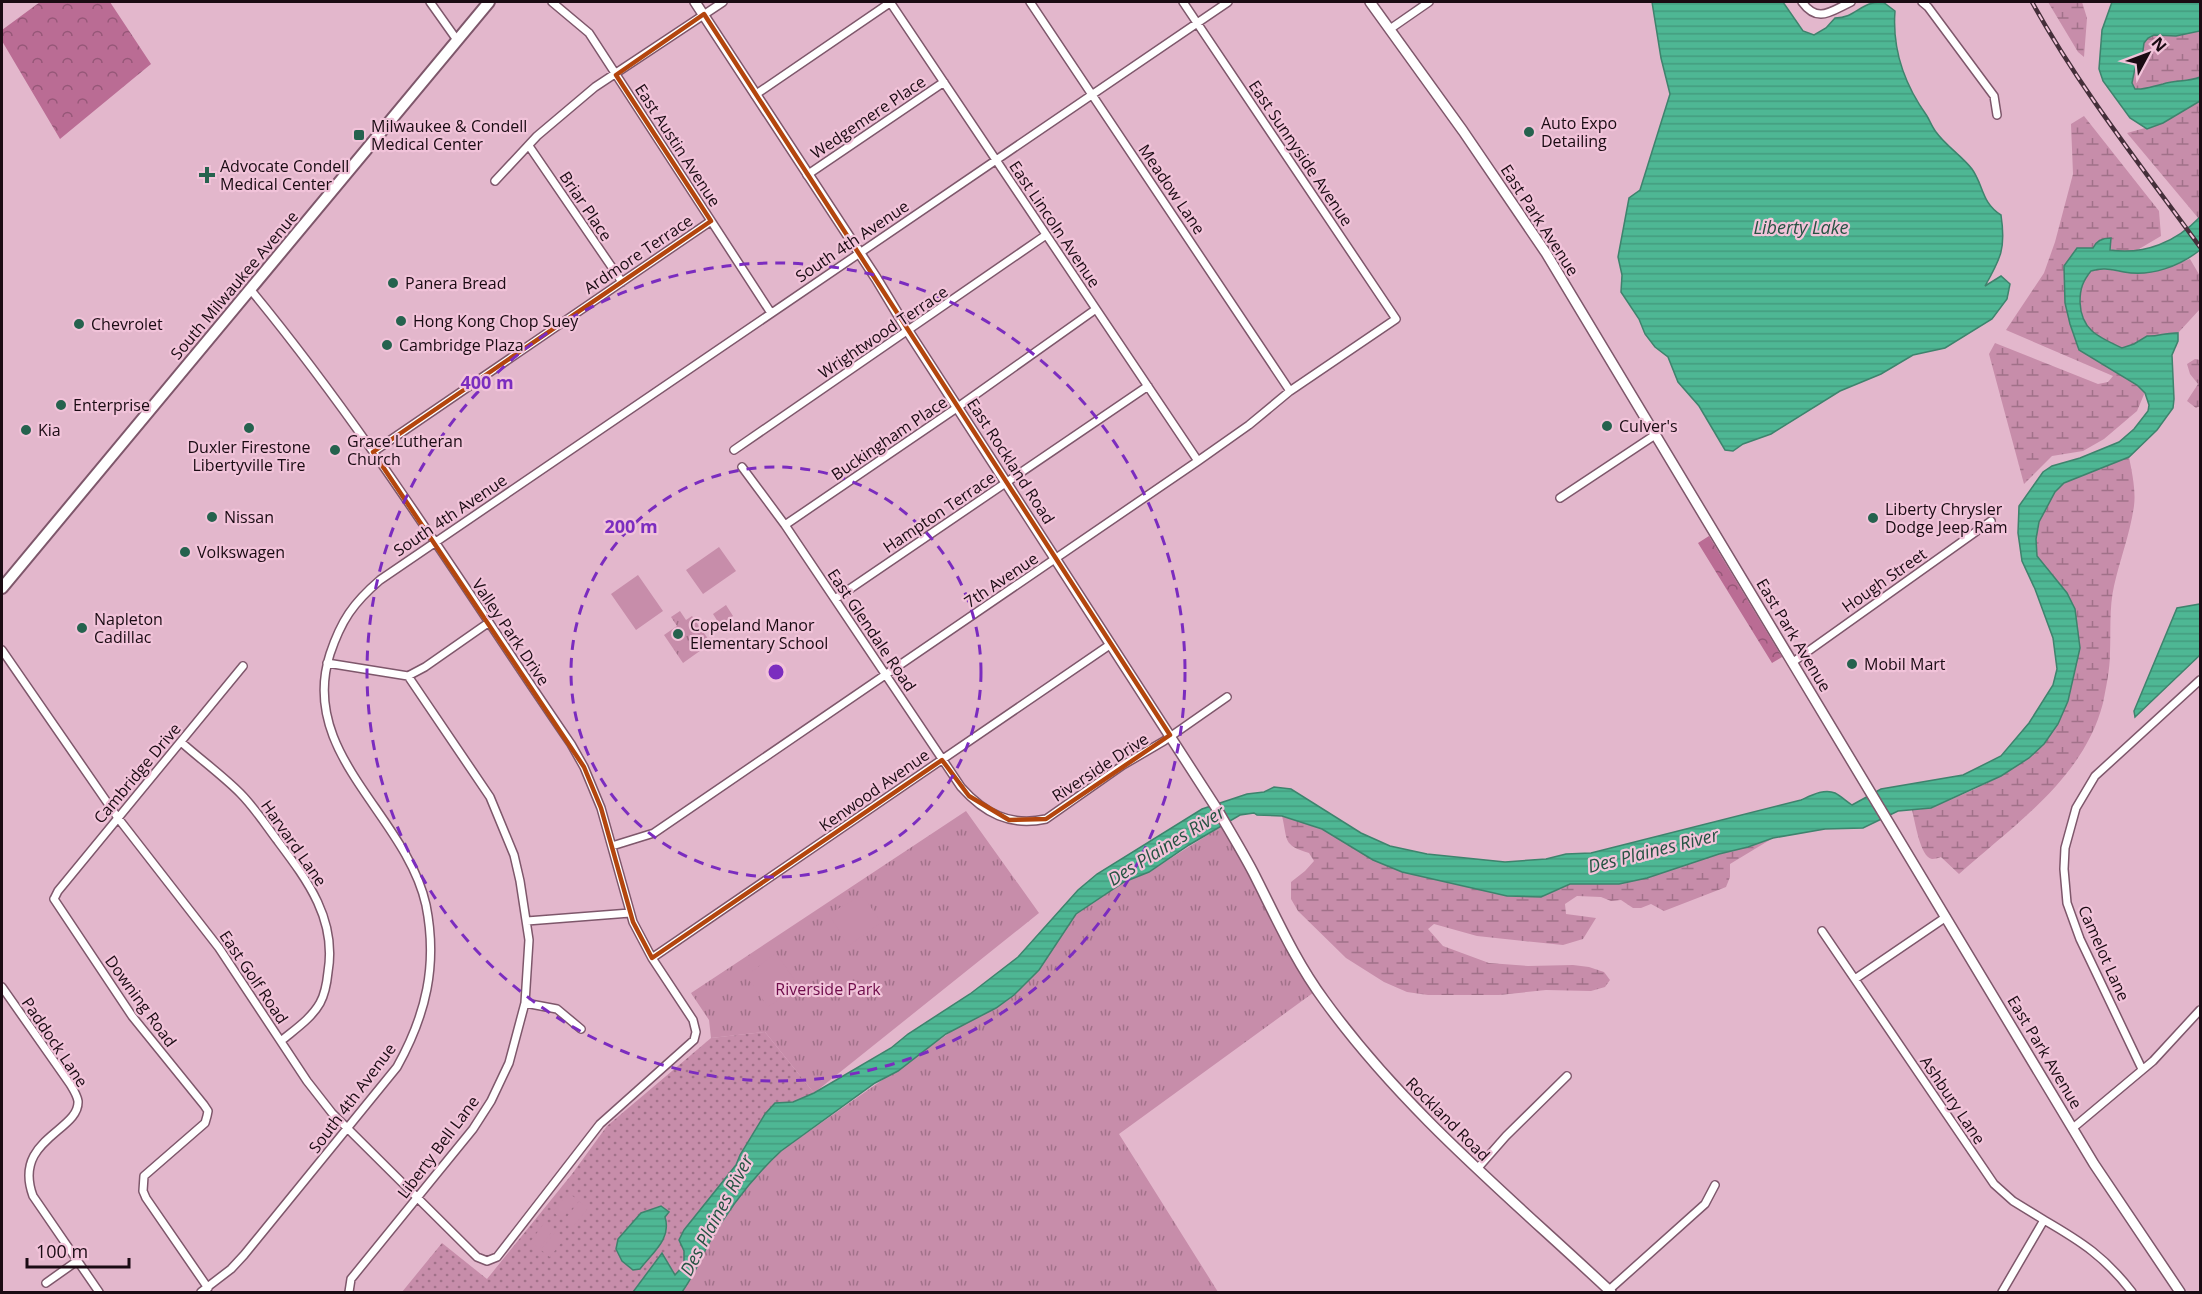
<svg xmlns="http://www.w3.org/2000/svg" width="2202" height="1294" font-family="'Open Sans',sans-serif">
  <defs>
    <pattern id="grass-dots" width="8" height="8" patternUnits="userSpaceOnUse" patternTransform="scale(1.5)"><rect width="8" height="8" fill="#c78daa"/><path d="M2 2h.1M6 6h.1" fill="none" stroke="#a17189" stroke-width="1.8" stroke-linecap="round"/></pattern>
    <pattern id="forest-crowns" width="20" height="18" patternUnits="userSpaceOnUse" patternTransform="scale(1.5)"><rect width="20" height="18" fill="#ba6c94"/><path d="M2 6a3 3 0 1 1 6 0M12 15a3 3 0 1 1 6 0" fill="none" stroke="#965778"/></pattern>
    <pattern id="wetland-marsh" width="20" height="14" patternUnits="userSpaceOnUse" patternTransform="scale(1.5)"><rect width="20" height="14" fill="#c78daa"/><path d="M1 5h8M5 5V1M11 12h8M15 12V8" fill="none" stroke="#a17189"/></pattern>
    <pattern id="park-tufts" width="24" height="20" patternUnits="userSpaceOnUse" patternTransform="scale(1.5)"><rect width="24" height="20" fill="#c78daa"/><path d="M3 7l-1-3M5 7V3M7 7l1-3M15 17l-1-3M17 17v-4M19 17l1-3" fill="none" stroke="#a17189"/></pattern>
    <pattern id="water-rules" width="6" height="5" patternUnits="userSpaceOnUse" patternTransform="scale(1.5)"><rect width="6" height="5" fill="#4eb794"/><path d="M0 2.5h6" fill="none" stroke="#449c7f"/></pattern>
  </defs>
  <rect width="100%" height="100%" fill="#e3b7cc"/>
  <path fill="url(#grass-dots)" d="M765,1032L814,1093L793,1102L775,1103L740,1155L736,1165L684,1230L679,1240L684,1251V1265L675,1275L662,1253L633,1292H402L442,1243L487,1279L572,1174L607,1126L711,1038Z"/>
  <path fill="url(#forest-crowns)" d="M40,2H110L151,64L60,139L2,41V30Z
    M1709,536L1782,657L1772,663L1698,543Z"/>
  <path fill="url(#wetland-marsh)" d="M2048,2H2082L2087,18L2084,57L2078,52Z
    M2200,31V77C2188,82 2175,80 2163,84C2153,86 2145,90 2135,89L2132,83L2135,68L2142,58L2144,43L2148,38L2153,35L2176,36Z
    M2200,101V217L2199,219L2127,133L2163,123Z
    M2084,116L2159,211L2161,236L2134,252L2093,248L2065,303L2145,392L2137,411L2104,439L2083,451L2052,456L2024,484L1989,354L1995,343L2098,384L2108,382L2113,376L2006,330L2044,273L2055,242L2073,174L2071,124Z
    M2190,259L2200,276V309L2178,333C2166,332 2158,337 2147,336L2134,344L2122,348C2098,337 2081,330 2080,301C2080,288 2083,281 2092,271C2105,267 2112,271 2124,272C2146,274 2170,267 2190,259Z
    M2195,359L2200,360V406L2196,408L2187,401L2198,384L2190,374L2187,364Z
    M2129,457C2132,473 2136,490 2134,506C2130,534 2120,559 2114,586C2109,608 2111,631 2110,653C2110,669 2106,688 2103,703C2084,778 2014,825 1959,874L1941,857C1938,858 1935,859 1932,859C1920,857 1915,821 1912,810L1931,808L1973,790L2001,776L2029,758L2044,744L2080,648L2075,609L2067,593L2037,556L2036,539L2039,522L2055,492L2064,483Z
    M1282,816L1322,829L1373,860L1402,872L1507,896L1541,897L1570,884H1619L1719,854L1748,847L1773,838L1730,864V877L1726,887L1664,911L1651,904L1641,908H1633L1621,900L1611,901L1601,897L1577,896L1565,904L1566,914L1596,918L1583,939L1563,945L1477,936L1434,924L1428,929L1443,946L1489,963L1528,966L1573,965L1589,967L1604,972L1610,980L1605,987L1591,991L1546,990L1499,995H1428L1407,992L1384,982L1346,958L1298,911L1291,899V882L1305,871L1314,861L1309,853C1282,845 1288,840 1282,816Z"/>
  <path fill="url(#park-tufts)" d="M680,611L686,620L692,616L711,643L683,663L664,635L677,626L671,617Z
    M966,811L1039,913L814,1093L765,1032L711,1038L709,1020L691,993Z
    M1225,824L1317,990L1119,1134L1218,1292H682C693,1277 700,1260 709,1243C728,1210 753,1177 781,1151L1039,970L1076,914L1124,882L1149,872Z"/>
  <path fill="#c78daa" d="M719,547L736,571L703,594L686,570Z
    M638,575L663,611L636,630L611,594Z
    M726,605L733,616L720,625L713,614Z
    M858,897L865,898L881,923L848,946L829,914Z
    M776,953L798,985L768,1007L749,980L750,973Z
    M568,1193L577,1199L562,1219L553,1212Z
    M579,1201L588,1208L573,1227L564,1221Z
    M545,1222L554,1229L539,1249L530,1242Z
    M556,1231L565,1238L550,1257L541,1250Z"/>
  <path fill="url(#water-rules)" stroke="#3e836d" stroke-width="1.5" d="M1652,2H1783L1803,31L1814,35L1826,28L1835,18C1857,18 1860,1 1883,2L1895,11C1892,50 1904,84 1927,116C1930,121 1932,127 1936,132C1946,146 1961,155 1972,169C1984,186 1981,202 2001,215C2006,248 2001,258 1985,286L2001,276L2010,284L2007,299L1992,319L1945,348L1913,355L1881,374L1840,391L1771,434L1743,444L1733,451L1725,450L1699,406L1678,382L1668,357L1655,347L1645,334L1639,319L1621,292L1622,275L1618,257L1629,198L1640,190L1670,94L1661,58Z
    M2112,2H2200V31L2176,36L2154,35L2148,38L2144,43L2142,58L2135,68L2132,83L2135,89C2145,90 2153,86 2163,84C2176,80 2188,82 2200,77V101L2163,123L2147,129L2130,118L2103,81L2099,69L2102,30Z
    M2200,217V250C2180,266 2151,277 2124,272C2112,270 2104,267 2091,271C2083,281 2080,288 2080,302C2081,330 2098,337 2122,348L2134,344L2147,336C2158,337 2166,332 2178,333V341L2172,355L2174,399L2173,408L2157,430L2129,457L2064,483L2055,492L2039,522L2036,539L2037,556L2067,593L2075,609L2080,648L2068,701L2058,724L2044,744L2029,758L2001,776L1931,808L1898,811L1863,828L1825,829L1773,838L1748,847L1719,854L1647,878L1619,884H1570L1541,897L1507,896L1402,872L1373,860L1322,829L1282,816L1257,815L1254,813L1240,815L1189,845L1149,872L1124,882L1076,914L1039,970L1014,995L996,1008L946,1034L898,1071L875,1083L781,1151C753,1177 728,1210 709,1243C700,1260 693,1277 682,1292H633L662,1253L675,1275L684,1265V1251L679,1240L684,1230L736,1165L740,1155L765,1114L775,1103L793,1102L814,1093L891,1048L908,1034L970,994L1018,957L1078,890L1097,874L1202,809L1247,794L1264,792L1274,787L1291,789L1361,833L1390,846L1427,854L1505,862L1546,859L1566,854L1591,853L1801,800C1810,796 1824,788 1835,793C1841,796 1846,801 1852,805L1881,789L1963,775L2001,756L2029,723L2053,685L2057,669L2053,638L2035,589L2022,561L2018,533L2019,506L2043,472L2052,466L2080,458L2119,442L2134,429L2148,411L2149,405L2145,393L2137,385L2079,350L2070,324L2065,303L2064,266L2077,248H2093C2096,241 2103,238 2111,238L2110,250C2145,255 2176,242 2200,217Z
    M2200,604V655L2135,717L2134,711L2177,608Z
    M661,1206L669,1212L665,1217C672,1239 652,1253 640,1269L633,1270L622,1261L616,1249L618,1239L641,1213Z"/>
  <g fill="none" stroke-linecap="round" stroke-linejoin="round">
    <defs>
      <path id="street" d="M430,2L457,40
        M552,2L589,33L771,313
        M890,2L1198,461
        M1030,2L1290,391
        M1802,2C1818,24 1831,11 1851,2
        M1922,2L1928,7L1994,96L1997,115
        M1390,29L1429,2
        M755,95L891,2
        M529,146L622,282
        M807,175L944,82
        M495,181L537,136L595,87L723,2
        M734,450L1046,235
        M373,452L711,221
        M742,467L785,525L961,787C984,813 1010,827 1046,819L1123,765L1164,741L1227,697
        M1560,498L1655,435
        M785,525L958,407L1096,309
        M835,599L1148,386
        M2,650L118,818L219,948L307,1081L332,1113L477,1257L487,1261L497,1257L600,1124L694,1040L696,1032L693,1020L652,958L633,922L601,808L584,767L571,744C466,591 368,432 250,289
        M1793,662L1991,521
        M327,663L408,676L425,667L488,623
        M181,742C200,759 222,775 240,793C254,807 265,824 277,840C307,880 337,919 328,972C327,982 325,994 320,1003C311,1019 294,1030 281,1041
        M612,846L654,833L1198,461L1249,425L1290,391L1396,319L1183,2
        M54,899L58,891L243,666
        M54,899L132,1016L204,1105L208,1111L207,1116
        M527,921L630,913
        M1822,931L1994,1184L2013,1201L2044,1220
        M652,958L1111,644
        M1855,979L1946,917
        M2,987L70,1084C73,1089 77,1095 78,1101C80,1131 12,1139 33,1196L99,1292
        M525,1003L557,1009L581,1029
        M2142,1069L2080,939L2067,903L2064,869L2065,848L2076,808L2095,776L2200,680
        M207,1116L205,1123L144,1176L143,1191L146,1198L208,1288
        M2073,1128L2153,1061L2200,1010
        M1477,1169L1506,1136L1567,1076
        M46,1283L77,1261
        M1609,1290L1705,1204L1715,1185
        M201,1292L231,1269L244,1255L397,1067C426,1015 438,965 426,905C406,815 298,754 330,654C341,621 353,603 380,580L1228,2
        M349,1292L351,1279L473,1129L491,1101L509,1063L525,1003L529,940L520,881L514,855L490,797L408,676
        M2002,1292L2044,1220C2082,1242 2105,1257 2132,1292"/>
      <path id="secondary" d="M695,2L876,278L908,331L1217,809C1229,830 1242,851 1253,872C1275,915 1295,961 1324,1000C1405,1112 1511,1198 1611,1292
        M1370,2L1463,131L1546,253L2094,1164L2180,1292"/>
      <path id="primary" d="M2,588L489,2"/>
    </defs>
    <use href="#street" stroke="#7e576b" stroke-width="10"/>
    <use href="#secondary" stroke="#7e576b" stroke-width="12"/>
    <use href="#primary" stroke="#7e576b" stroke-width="14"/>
    <use href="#street" stroke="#fff" stroke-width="7"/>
    <use href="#secondary" stroke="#fff" stroke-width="9"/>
    <use href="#primary" stroke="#fff" stroke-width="10"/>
    <defs>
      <path id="rail" d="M2032,2C2080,89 2142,167 2200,247"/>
    </defs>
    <use href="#rail" stroke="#452f3a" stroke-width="4.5"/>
    <use href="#rail" stroke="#f1c3d9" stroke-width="2" stroke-dasharray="7" stroke-linecap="butt"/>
  </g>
  <path fill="none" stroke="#b4460e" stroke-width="4.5" stroke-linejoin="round" d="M704,14L1170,735L1046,819L1009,820L969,796L942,760L652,958L633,922L601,808L584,767L373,452L711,221L616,75Z"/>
  <g fill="none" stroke="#7b2cbf" stroke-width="3" stroke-dasharray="10 8">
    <circle cx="776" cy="672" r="205"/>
    <circle cx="776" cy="672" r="409"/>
  </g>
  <g fill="#25624e" stroke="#f1c3d9" stroke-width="2">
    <circle cx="1529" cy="132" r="6"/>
    <rect x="353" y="129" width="12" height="12" rx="3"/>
    <path d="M204 166h6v6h6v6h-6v6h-6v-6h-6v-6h6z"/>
    <circle cx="393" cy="283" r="6"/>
    <circle cx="401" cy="321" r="6"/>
    <circle cx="79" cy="324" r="6"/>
    <circle cx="387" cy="345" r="6"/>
    <circle cx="61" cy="405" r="6"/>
    <circle cx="1607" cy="426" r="6"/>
    <circle cx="249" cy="428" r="6"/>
    <circle cx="26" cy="430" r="6"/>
    <circle cx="335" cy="450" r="6"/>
    <circle cx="212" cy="517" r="6"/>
    <circle cx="1873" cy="518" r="6"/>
    <circle cx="185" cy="552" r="6"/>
    <circle cx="82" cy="628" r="6"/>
    <circle cx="678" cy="634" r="6"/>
    <circle cx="1852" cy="664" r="6"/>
  </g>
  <g text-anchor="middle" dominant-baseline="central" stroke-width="4.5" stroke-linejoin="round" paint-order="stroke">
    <g font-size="16" fill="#1a0b13" stroke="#f1c3d9">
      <text transform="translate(868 117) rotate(-34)">Wedgemere Place</text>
      <text transform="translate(678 145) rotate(57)">East Austin Avenue</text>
      <text transform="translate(1301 153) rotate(56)">East Sunnyside Avenue</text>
      <text transform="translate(1172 189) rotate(56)">Meadow Lane</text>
      <text transform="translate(586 206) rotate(56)">Briar Place</text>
      <text transform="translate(1540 220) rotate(57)">East Park Avenue</text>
      <text transform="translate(1055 224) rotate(56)">East Lincoln Avenue</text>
      <text transform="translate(852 241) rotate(-34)">South 4th Avenue</text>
      <text transform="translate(638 254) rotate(-34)">Ardmore Terrace</text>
      <text transform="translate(234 285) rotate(-50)">South Milwaukee Avenue</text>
      <text transform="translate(883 332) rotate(-34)">Wrightwood Terrace</text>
      <text transform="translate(889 438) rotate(-34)">Buckingham Place</text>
      <text transform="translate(1011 461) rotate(57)">East Rockland Road</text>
      <text transform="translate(939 512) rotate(-34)">Hampton Terrace</text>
      <text transform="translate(450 515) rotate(-34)">South 4th Avenue</text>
      <text transform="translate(1001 580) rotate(-34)">7th Avenue</text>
      <text transform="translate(1884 580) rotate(-35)">Hough Street</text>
      <text transform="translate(872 630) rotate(56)">East Glendale Road</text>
      <text transform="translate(511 632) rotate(56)">Valley Park Drive</text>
      <text transform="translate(1794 635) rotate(59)">East Park Avenue</text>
      <text transform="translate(1100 767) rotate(-33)">Riverside Drive</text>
      <text transform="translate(137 773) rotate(-50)">Cambridge Drive</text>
      <text transform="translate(874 790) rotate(-35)">Kenwood Avenue</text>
      <text transform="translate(294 843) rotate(55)">Harvard Lane</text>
      <text transform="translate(2104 953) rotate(66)">Camelot Lane</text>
      <text transform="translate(254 977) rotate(56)">East Golf Road</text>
      <text transform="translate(141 1001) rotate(54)">Downing Road</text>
      <text transform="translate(55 1042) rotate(56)">Paddock Lane</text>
      <text transform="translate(2045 1052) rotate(59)">East Park Avenue</text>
      <text transform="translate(352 1098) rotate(-53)">South 4th Avenue</text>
      <text transform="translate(1953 1100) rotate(56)">Ashbury Lane</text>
      <text transform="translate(1448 1119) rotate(45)">Rockland Road</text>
      <text transform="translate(438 1147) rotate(-53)">Liberty Bell Lane</text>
    </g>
    <g font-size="16" fill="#1a0b13" stroke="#f1c3d9" text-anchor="start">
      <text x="1541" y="123">Auto Expo<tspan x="1541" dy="18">Detailing</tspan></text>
      <text x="371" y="126">Milwaukee &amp; Condell<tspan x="371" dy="18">Medical Center</tspan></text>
      <text x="220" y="166">Advocate Condell<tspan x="220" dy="18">Medical Center</tspan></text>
      <text x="405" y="283">Panera Bread</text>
      <text x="413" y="321">Hong Kong Chop Suey</text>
      <text x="91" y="324">Chevrolet</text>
      <text x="399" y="345">Cambridge Plaza</text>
      <text x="73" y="405">Enterprise</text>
      <text x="1619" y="426">Culver's</text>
      <text x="38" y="430">Kia</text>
      <text x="347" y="441">Grace Lutheran<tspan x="347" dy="18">Church</tspan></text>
      <text x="249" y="447" text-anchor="middle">Duxler Firestone<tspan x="249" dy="18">Libertyville Tire</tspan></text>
      <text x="1885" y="509">Liberty Chrysler<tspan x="1885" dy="18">Dodge Jeep Ram</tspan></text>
      <text x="224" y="517">Nissan</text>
      <text x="197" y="552">Volkswagen</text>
      <text x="94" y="619">Napleton<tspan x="94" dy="18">Cadillac</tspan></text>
      <text x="690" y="625">Copeland Manor<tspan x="690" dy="18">Elementary School</tspan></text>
      <text x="1864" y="664">Mobil Mart</text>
    </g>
    <g font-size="16" fill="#6e0c4a" stroke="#f1c3d9">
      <text x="828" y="989">Riverside Park</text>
    </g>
    <g font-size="18" font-style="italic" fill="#265343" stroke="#f1c3d9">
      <text x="1801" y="227">Liberty Lake</text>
      <text transform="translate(1166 845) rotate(-32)">Des Plaines River</text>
      <text transform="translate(1653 850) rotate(-14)">Des Plaines River</text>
      <text transform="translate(716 1215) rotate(-62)">Des Plaines River</text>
    </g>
  </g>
  <circle cx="776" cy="672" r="9" fill="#7b2cbf" stroke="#f1c3d9" stroke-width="3"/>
  <g font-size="18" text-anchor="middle" font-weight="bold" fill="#7b2cbf" stroke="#f1c3d9" stroke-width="4.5" stroke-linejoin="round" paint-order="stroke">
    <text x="487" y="389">400 m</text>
    <text x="631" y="533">200 m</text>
  </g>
  <rect width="2202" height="1294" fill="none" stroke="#1a0b13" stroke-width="6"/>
  <g transform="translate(2148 54) rotate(49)" stroke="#f1c3d9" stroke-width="4.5" paint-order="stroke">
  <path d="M0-4.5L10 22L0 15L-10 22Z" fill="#1a0b13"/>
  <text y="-9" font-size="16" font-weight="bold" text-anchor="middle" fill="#1a0b13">N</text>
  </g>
  <path d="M27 1258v9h102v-9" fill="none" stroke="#1a0b13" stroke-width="3"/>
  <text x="36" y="1258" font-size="18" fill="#1a0b13" stroke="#f1c3d9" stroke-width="4.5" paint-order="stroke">100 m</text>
</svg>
